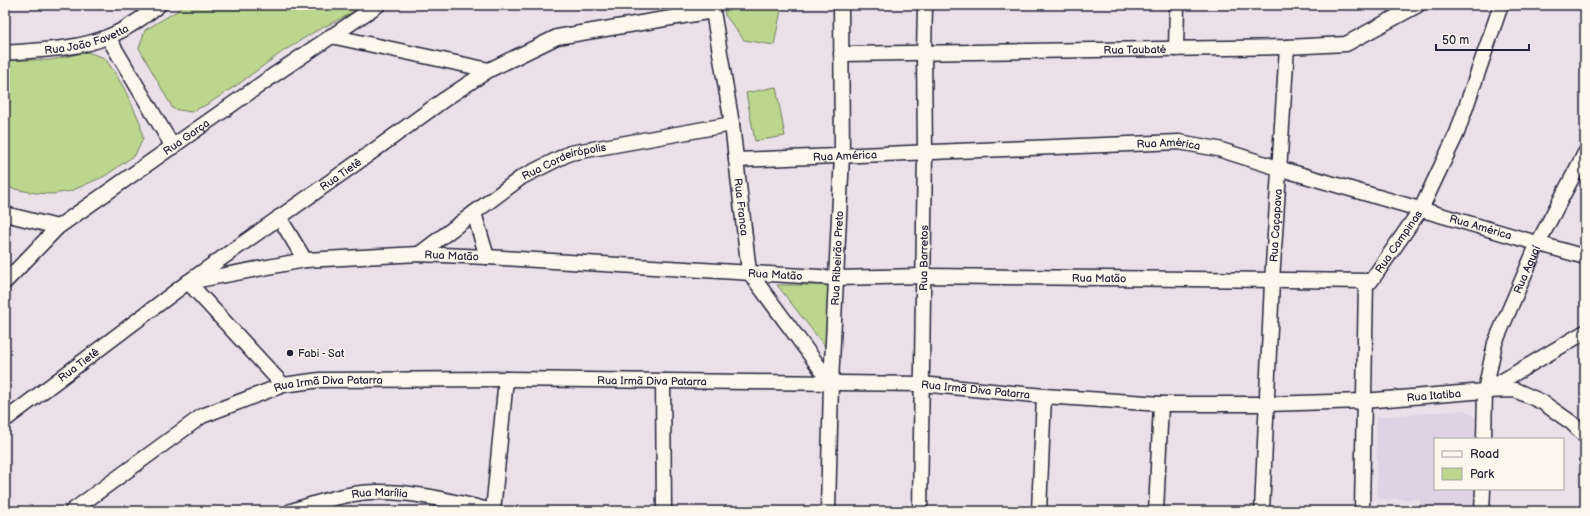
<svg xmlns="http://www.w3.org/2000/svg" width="1590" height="516" font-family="'Balsamiq Sans',sans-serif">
  <rect width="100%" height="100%" fill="#eae1e8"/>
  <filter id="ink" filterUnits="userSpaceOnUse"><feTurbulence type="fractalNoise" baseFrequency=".025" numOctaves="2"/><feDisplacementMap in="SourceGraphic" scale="8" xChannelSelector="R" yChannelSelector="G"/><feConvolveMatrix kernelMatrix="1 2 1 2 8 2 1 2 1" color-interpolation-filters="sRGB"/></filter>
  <g filter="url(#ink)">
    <path fill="#dfd2e5" d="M1464,410L1476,417L1475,439H1435V489H1474L1473,511H1420V499H1377L1376,417Z"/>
    <path fill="#bdd68d" stroke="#707c64" d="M184,5H360L348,15L314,32L282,52L240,83L208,104L191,112L173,109L139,48L145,30L177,11Z
      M724,5H782L774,45L744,40L725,15Z
      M87,52L105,58L115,73L124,88L140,122L143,139L135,155L105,176L71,191L53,194L35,193L5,187V60H51Z
      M776,87L785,136L755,141L746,93Z
      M777,285H828L827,349Z"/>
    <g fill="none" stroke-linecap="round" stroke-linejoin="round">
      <defs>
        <g id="street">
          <path id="s1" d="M712,5L732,124L749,272L831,383"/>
          <path d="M331,36L489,70"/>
          <path d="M108,37L173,147"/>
          <path d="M1176,49L1177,5"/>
          <path id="s2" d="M5,53C39,50 75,50 107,37C124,31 145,16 159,5"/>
          <path id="s3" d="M841,54L1287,47L1346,44L1418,5"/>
          <path id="s4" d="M736,160L1179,142L1218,149L1278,168L1585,257"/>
          <path d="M474,213L487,257"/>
          <path d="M5,214L58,227"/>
          <path d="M279,217L305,260"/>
          <path id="s5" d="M419,254L522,177L570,153L732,124"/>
          <path id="s6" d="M5,282L58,227L274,75L378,5"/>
          <path id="s7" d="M188,282L305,260L419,254L487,257L836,278L922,276L1371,281L1421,209L1457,133L1501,5"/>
          <path d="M188,282L283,385"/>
          <path d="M663,381L664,511"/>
          <path d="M1487,390L1585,332"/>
          <path id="s8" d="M5,420L188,282L358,162L445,99L489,70L557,37L713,11"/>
          <path id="s9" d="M1484,439L1485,391L1495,343L1538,243L1585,153"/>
          <path id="s10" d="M72,511L202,416L283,385L320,380L506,379L921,384L1044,396L1161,404H1267L1363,401L1485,391L1515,390L1542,402L1572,423L1585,436"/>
          <path id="s11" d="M291,511C316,503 349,492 375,492C415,491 454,502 493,511"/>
          <path d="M493,511L506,379"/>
          <path id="s12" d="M828,511L831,383L842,155L841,5"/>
          <path id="s13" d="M920,511L925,152L924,54L925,5"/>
          <path d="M1039,511L1044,396"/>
          <path d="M1156,511L1161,404"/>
          <path id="s14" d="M1262,511L1272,281L1287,47"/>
          <path d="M1362,511L1366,281"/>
          <path d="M1482,511L1483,489"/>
        </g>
      </defs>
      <use href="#street" stroke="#22223b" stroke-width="17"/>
      <use href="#street" stroke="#fbf7ec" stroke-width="14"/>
    </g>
  </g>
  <circle fill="#22223b" stroke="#fbf7ec" stroke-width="1.5" cx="290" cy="353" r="4"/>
  <g text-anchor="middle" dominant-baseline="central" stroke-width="3" stroke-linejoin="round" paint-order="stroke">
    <g font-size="11" fill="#22223b" stroke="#fbf7ec">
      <text stroke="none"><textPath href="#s2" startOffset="83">Rua João Favetta</textPath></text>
      <text stroke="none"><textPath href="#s3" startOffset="294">Rua Taubaté</textPath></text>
      <text stroke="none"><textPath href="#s6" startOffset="233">Rua Garça</textPath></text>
      <text stroke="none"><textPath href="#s4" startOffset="433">Rua América</textPath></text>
      <text stroke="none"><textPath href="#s4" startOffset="109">Rua América</textPath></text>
      <text stroke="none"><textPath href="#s5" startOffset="174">Rua Cordeirópolis</textPath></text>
      <text stroke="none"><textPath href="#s8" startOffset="416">Rua Tietê</textPath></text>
      <text stroke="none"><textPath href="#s1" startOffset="204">Rua Franca</textPath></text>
      <text stroke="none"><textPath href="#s14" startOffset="286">Rua Caçapava</textPath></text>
      <text stroke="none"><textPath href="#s4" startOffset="757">Rua América</textPath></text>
      <text stroke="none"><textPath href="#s7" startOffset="1234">Rua Campinas</textPath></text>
      <text stroke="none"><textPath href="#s7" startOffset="266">Rua Matão</textPath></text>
      <text stroke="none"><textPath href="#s12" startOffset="253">Rua Ribeirão Preto</textPath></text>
      <text stroke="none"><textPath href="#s13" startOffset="253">Rua Barretos</textPath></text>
      <text stroke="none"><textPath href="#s9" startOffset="177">Rua Aguaí</textPath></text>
      <text stroke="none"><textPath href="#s7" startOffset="590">Rua Matão</textPath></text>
      <text stroke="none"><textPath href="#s7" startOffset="914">Rua Matão</textPath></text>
      <text stroke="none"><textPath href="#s8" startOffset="92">Rua Tietê</textPath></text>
      <text stroke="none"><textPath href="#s10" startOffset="617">Rua Irmã Diva Patarra</textPath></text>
      <text stroke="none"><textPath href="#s10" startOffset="293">Rua Irmã Diva Patarra</textPath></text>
      <text stroke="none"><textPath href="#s10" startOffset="941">Rua Irmã Diva Patarra</textPath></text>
      <text stroke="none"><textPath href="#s10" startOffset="1400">Rua Itatiba</textPath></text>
      <text stroke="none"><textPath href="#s11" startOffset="91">Rua Marília</textPath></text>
    </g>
    <g font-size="11" fill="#22223b" stroke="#fbf7ec" text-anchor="start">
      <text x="298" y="353">Fabi - Sat</text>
    </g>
  </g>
  <rect width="1590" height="516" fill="none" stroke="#fbf7ec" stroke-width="20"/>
  <rect x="10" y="10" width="1570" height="496" fill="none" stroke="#22223b" stroke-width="1.5" filter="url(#ink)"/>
  <rect x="1434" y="438" width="130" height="52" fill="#fbf7ec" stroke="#a4a2a5"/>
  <rect x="1442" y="451" width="20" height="6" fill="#fbf7ec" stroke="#a4a2a5"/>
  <text x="1470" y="458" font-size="12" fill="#22223b">Road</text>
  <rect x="1442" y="468" width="20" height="12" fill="#bdd68d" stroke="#a4a2a5"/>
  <text x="1470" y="478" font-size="12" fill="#22223b">Park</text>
  <path d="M1436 44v6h93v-6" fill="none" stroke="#22223b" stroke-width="2"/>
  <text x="1442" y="44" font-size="12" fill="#22223b" stroke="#fbf7ec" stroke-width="3" paint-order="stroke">50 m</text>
</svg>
